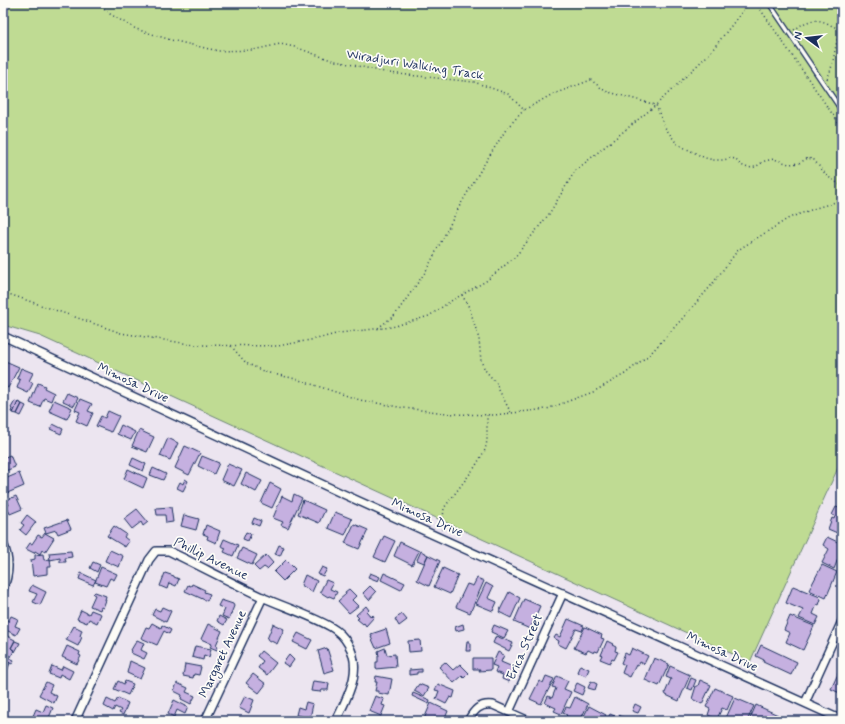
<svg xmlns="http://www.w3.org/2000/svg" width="845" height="724" font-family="Mynerve,sans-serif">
  <rect width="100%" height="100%" fill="#ece5f0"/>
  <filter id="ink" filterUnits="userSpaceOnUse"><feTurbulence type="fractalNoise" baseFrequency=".025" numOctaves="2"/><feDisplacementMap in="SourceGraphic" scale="8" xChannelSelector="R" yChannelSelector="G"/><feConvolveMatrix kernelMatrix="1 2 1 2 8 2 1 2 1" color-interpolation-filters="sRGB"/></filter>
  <g filter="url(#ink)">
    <path fill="#bfdb93" stroke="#6d8578" d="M3,3H842V459L750,662L40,336L3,325Z"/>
    <path fill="#c5b0e0" stroke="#1b2f5e" d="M3,360L19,367L8,388L3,385Z
      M21,368L33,373L29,381L33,383L28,393L17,388L20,380L17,378Z
      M38,383L45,386L44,388L54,393L51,401L44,398L40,407L30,403Z
      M67,393L78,398L74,406L63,401Z
      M80,399L92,404L88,411L93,413L87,426L76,421L80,412L75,410Z
      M54,400L72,408L67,419L49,411Z
      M15,401L18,402L13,413L11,412L12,409L11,408Z
      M18,402L22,404L17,414L13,413Z
      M22,404L26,406L21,416L17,414Z
      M108,411L119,416L111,432L96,426L101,416L105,418Z
      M53,424L63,429L61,434L50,429Z
      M121,425L135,432L131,440L117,434Z
      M139,430L154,437L147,452L132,446Z
      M168,438L178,443L170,460L160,456Z
      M185,446L200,453L189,475L175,468Z
      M10,455L15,467L3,472V458Z
      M202,456L219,463L214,474L198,466Z
      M133,458L146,464L143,471L130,465Z
      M228,464L242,470L234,486L221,480Z
      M153,468L166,474L163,480L150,475Z
      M128,469L147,478L143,488L124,479Z
      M19,473L24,486L5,494L3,488V476L6,475L7,478Z
      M246,473L262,481L256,492L241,484Z
      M185,479L188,481L183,491L177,488L180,482L183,484Z
      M270,483L281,489L272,508L261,503Z
      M294,494L302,498L288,528L281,525L283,522L273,518L282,496L292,501Z
      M16,496L22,509L10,514L7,506L9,505L7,500Z
      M303,500L325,510L319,523L298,514Z
      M171,507L173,522L166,523L165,515H157L156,508Z
      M836,507L842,509V535L828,529L832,518L834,519L835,516L832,515Z
      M137,509L148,522L143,526L141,522L132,529L124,519Z
      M335,512L352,519L345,535L328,528Z
      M27,515L36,522L26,535L20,530L24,525L21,523Z
      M184,515L199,519L196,530L181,526Z
      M254,518L261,521L259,526L252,523Z
      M67,520L71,529L58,534L56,530L46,533L44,528Z
      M354,524L368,530L359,549L345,543Z
      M206,525L220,531L216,543L207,539L208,536L203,534Z
      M114,526L126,534L124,537L129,541L125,547L107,536Z
      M246,532L251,534L248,541L243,539Z
      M45,533L54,538L45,552L42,550L40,554L35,551L34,553L26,549L30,543L32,544L38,535L42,537Z
      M384,536L395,541L385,562L374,557Z
      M827,537L842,544V554L839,560L838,559L834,569L822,563L829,549L823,545Z
      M224,539L238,545L233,556L224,552L226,548L221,546Z
      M400,542L419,551L412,565L394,556Z
      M279,545L284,547L280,556L275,554Z
      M242,548L257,555L252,565L237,558Z
      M110,550L123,556L119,567L105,561Z
      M71,551L72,557L65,558L66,562H60V558L50,560L49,553Z
      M421,551L428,555L424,563L417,560Z
      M43,554L44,560L50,559L51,567H47V574L33,576L31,560L35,559V555Z
      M266,555L273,563L267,569L264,567L259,571L254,566Z
      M428,555L440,561L429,586L417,580Z
      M286,560L295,569L283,581L274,572Z
      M93,562L100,565L97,572L90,568Z
      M822,565L837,572L826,598L809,590Z
      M101,567L117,574L114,580L110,578L106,586L95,582Z
      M322,567L327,569L323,576L318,574Z
      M443,568L458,575L450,594L434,587Z
      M81,573L96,580L93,585L79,579Z
      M165,573L174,576V577L179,579L176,586L169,583L167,589L160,586Z
      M370,573L380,577L378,581L368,577Z
      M384,573L405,583L401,590L381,580Z
      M305,575L317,581L312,592L301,585Z
      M477,578L484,581L470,613L456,607L467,584L473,586Z
      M326,580L333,583L330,589L337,592L334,598L329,596L328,597L320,592Z
      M486,583L493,587L488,598L497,602L493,611L476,604Z
      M192,584L205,590L204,592L210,594L207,601L185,591L188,585L191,586Z
      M32,585L46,592L40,605L33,602L37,594L29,591Z
      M370,586L376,592L369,600L363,593Z
      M793,586L820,597L819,598L821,599L819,605L817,604L813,614L819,617L815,625L799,618L803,610L786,603Z
      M349,589L356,596L352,600L358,606L349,613L338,601L346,594L345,592Z
      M95,592L106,596L105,600H106L103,608L101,607L100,610L90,606L95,595L93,594Z
      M509,592L520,598L511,618L499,612Z
      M524,599L540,606L530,629L514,622Z
      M221,600L233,604L234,606L229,619L222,616L225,609L218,606Z
      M366,606L369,610L367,612L371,617L373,615L374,617L366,626L364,623L363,624L357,619L359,618L356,615Z
      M162,607L171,611L166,622L152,615L155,609L160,611Z
      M81,610L89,614L91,610L101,614L97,623L89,619L87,623L77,619Z
      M402,614L407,620L399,626L395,619Z
      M11,616L18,619L15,626L20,628L16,635L4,629L6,627L4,626L7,620H9Z
      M219,616L227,620L224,625L217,621Z
      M790,616L814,626L803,650L786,642L790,633L784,630Z
      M568,619L584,626L582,631L576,629L566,648L558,644L559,641L554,638L556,635L560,637Z
      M152,623L161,628L162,625L171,630L169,634L164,631L157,645L141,638L146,627L149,628Z
      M208,624L222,631L216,645L218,646L217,650L210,647L212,644L201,639Z
      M273,624L284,629L277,644L267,639Z
      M463,624L464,629L456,631L455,627Z
      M494,625L508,631L504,638L491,632Z
      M74,626L82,630L80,636L82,637L78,646L66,640Z
      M585,627L602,635L601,638L604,639L598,652L595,651L594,653L588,650L586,653L574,648Z
      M386,629L390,643L376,648L371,637H372L371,634Z
      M298,633L312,640L307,649L293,642Z
      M5,635L15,640L11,648L14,650L11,657L3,652V639Z
      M496,636L513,643L509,651L493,643Z
      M137,640L144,643L141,650L147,653L144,659L131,653L132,651L131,650Z
      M420,640L421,651L409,652L408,641Z
      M15,641L20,643L15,652L11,648Z
      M467,641H469V643H471V651H466Z
      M607,641L613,644L612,645L616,647L615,651L618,652L614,660L612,659L610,663L600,659L602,655H601Z
      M761,645L797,662L791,675L763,662L764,660L756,656Z
      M67,646L80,652L79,655L81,656L77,664L62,657Z
      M195,646L211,649L209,657L204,655L203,660L192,657Z
      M327,648L334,670L324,673L318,651Z
      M385,648L387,655L395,654L396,667L376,669V662H378V656H379L378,651Z
      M632,648L648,656L644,664L640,662L638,666L636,665L630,677L622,673L625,665L621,663L625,653L629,655Z
      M261,651L276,663L267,675L258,668L263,661L257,656Z
      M498,652L504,655L501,662L515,668L509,682L502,679L503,675L495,672L497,667L492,665Z
      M3,655L14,660L12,664L3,659Z
      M289,655L294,660L289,667L283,663Z
      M473,658H491V670L479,671L480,669H473Z
      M654,658L669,664L659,686L645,680Z
      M3,659L10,663L7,671L4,670L3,672Z
      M130,661L145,668L140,679L127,673Z
      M445,662L453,670L460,664L469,673L464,678L462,676L454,683L439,667Z
      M185,664L201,667L199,675L194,674L193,678L183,676Z
      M580,665L589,669L586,676L577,672Z
      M842,665V694L831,689Z
      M52,666L61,670L63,666L73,671L69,679L60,674L59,678L49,674Z
      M670,666L690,675L679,701L666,695L665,693L671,679L666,677Z
      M422,669V672H417V674L409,675V670Z
      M253,674L266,684L259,693L246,683Z
      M376,676L392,679L389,695L378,693V691H375L377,682H375Z
      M546,676L554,679L541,704L530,699L539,681L543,683Z
      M557,676L568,681L564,689L571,692L561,714L554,711L556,708L545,703L548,696L552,698L556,688L552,687Z
      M691,678L696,680L692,690L687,688Z
      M700,680L711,685L702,704L692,699L696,686H698Z
      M118,681L124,684L125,681L133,684L128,695L114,689Z
      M313,681L329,683L328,690H322L321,692L311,691Z
      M591,681L597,684L595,690L588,688Z
      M46,682L52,685L49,692L57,696L54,703L39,695Z
      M177,683L188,688L186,692L195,696L191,704L181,699L182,695L174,691Z
      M577,683L585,687L582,695L573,691Z
      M419,684L429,688L424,696L414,691Z
      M438,684L455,691L453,698L450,697L446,704L436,699L439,691L435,690Z
      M715,688L733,696L727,710L722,708L717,719L708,715L710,709L706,707Z
      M413,693L430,700L429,704L412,696Z
      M245,696L254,700L249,713L239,708Z
      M375,696L384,699L382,705L385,706L381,716L369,711Z
      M575,697L588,704L580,721L566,716L567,715L563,713L566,707L570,708Z
      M118,698L128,703L123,715L119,713L121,710L115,707L113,711L104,706L107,699L115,703Z
      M735,698L754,706L747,721H732L726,718Z
      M174,700L188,707L185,714L177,710L174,717L168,714Z
      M306,702L313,704L310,718L296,715L298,707L304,709Z
      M431,703L448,711L444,721L435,717L433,721L424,719Z
      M635,704L641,707L638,713L632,711Z
      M46,705L53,708L48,720L45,721L33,716L36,709L43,712Z
      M756,705L778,715L775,721H749Z
      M589,706L606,715L603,721L582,720Z
      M610,714L617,717L618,715L621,716L627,720L626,721H603L604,719L607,720Z"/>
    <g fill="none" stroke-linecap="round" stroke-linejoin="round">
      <defs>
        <path id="service" d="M769,3L842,111"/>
        <path id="minor" d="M3,336L341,493L842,720
          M3,543C10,559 10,573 3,589
          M805,703L842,621
          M509,712L563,593
          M75,721L149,560L156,551H169C200,566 232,583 264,598C285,607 312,616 331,627C338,631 344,637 348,644C364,670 347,697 336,721
          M205,721L263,597
          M468,721C474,710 480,703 493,705L529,721"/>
      </defs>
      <use href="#service" stroke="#1b2f5e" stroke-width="6"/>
      <use href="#minor" stroke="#1b2f5e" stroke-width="10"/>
      <path stroke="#1b2f5e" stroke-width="1.5" stroke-dasharray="1 3" stroke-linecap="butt" d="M98,3L110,14L136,29L171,40L218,51L253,50L280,44L295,47L331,60L389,73L474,82L508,94L524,110L551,95L591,80L605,91L656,105L709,54L749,3
        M756,3L842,128
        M794,30C805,22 813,17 827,23C832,26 836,28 842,28
        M827,79C835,63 834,45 841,28
        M3,292L121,333L195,345L278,346L321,338L339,333L392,327L429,316L451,301L486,281L515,257L549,214L575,171L656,105L664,126L677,144L705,158L714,160H724L730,158L735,159L741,165L748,168L755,167L765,161L774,159L789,164L799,163L808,158L814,160L827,176L842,186
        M462,295L470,309L474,323L479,339L481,361L485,370L496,383L499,390L511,413
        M378,328L395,315L426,271L459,207L483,166L507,128L524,110
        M231,346L246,363L265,372L296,379L360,400L404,408L455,414L494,415L547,409L593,392L625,374L651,353L682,319L710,287L738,250L789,218L816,208L842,200
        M442,530L444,508L475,467L485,450L487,441V415"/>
      <use href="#service" stroke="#fdfcf7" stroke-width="3.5"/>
      <use href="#minor" stroke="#fdfcf7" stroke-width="7"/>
    </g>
  </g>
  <g text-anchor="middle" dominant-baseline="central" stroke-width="3.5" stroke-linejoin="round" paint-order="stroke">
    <g font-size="13" fill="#1b2f5e" stroke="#fdfcf7">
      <text transform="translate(415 65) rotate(9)">Wiradjuri Walking Track</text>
      <text transform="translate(133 383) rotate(25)">Mimosa Drive</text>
      <text transform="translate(427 518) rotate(24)">Mimosa Drive</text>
      <text transform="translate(211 559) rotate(26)">Phillip Avenue</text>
      <text transform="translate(525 647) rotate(-66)">Erica Street</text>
      <text transform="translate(722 652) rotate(25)">Mimosa Drive</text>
      <text transform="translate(223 654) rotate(-65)">Margaret Avenue</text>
    </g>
  </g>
  <rect width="845" height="724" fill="none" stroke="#fdfcf7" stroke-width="16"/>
  <rect x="8" y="8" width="829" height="708" fill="none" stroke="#1b2f5e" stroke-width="1.5" filter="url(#ink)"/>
  <g transform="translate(807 38) rotate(285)" stroke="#fdfcf7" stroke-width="3" paint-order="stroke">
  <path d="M0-3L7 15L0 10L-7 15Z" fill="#1b2f5e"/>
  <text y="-6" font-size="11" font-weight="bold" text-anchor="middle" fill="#1b2f5e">N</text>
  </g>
</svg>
